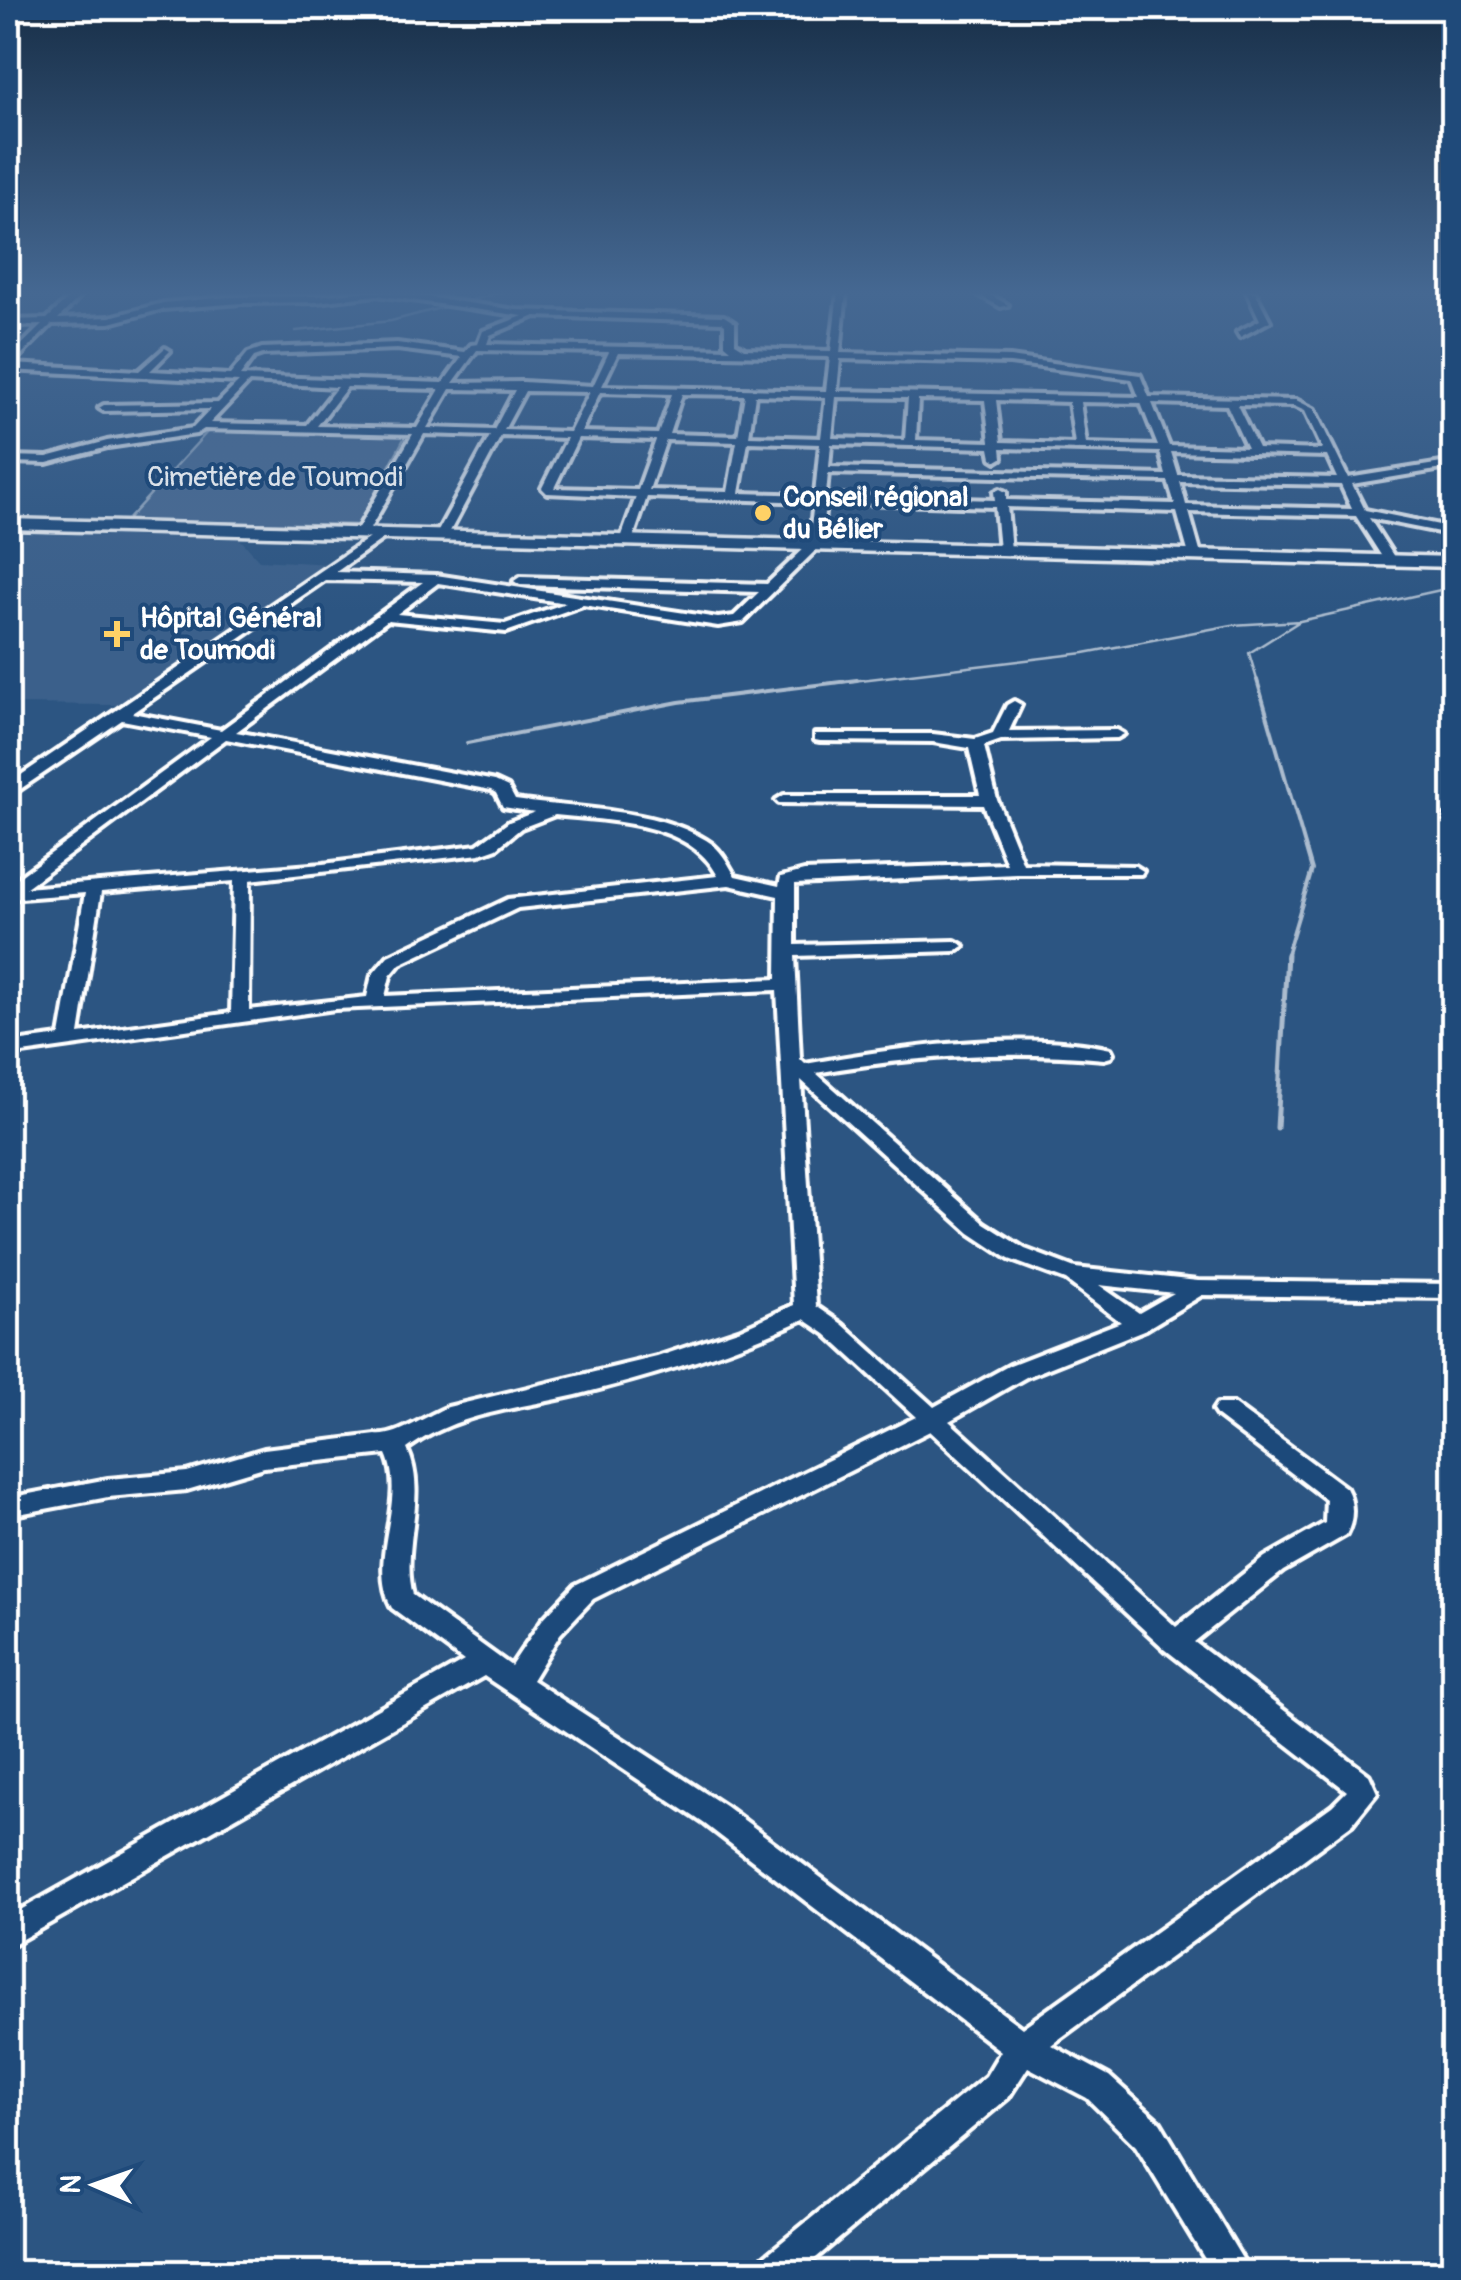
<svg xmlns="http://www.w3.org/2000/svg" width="1461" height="2280" font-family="Pangolin,sans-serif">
  <rect width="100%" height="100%" fill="#2c5582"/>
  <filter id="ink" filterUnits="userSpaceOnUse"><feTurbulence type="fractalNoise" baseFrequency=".01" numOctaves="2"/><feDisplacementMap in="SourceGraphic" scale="20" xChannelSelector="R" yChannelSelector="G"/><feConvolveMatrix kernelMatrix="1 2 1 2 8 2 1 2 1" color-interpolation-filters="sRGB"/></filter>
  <g filter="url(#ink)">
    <path fill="#3b618b" d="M8,533L240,539L259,560L332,564L117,705L8,704Z"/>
    <path fill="#486b92" stroke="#a4b5c8" stroke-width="2.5" d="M209,430L407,433L358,525L126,521Z"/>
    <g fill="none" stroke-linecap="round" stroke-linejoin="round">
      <path stroke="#acbcce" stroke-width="2.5" d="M296,331L391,321L502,292
        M836,683L1084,653L1232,625L1300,621
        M1258,683L1249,653L1300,621L1454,587"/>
      <path stroke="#acbcce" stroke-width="4" d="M1257,680L1312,870L1286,957
        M467,743L679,702L857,680"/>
      <path stroke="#acbcce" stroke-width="5" d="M1277,1128L1287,954"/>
      <defs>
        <path id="minor" d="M75,292H84L58,319L110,317L163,303L228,297L316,296L355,292H393L516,310L724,316L735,323V343L745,349L831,351L838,292H846L840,353L1010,357L1140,375L1149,397L1296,400L1314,409L1348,478L1454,461V467L1352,484L1365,510L1454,528V535L1369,518L1396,560L1390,564L1386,563L1356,516L1189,512L1201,555L1195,559L1189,555L1177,512L1007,507L1011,550L1005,554L999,550L995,507L825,502L821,545L743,622L718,626L583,605L506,632L388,620L236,732L495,781L508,787L515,800C574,809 655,808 706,840C721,849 727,862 735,876L779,886L781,877L804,871L1007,864L983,805L779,803L776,800L784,795H980L969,748L933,742L820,741L815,740V734H933L975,739L993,733L1007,705L1014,701L1021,705L1009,731L1117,730L1124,734L1117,738L1001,740L984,746L997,800L1023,864L1135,866L1143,871L1141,874H1017L795,884V945L955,941L964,946L955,951L795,956L800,1059L805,1064C893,1048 1024,1029 1111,1049L1113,1053L1111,1057L1104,1059C1007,1050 912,1056 816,1073L984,1223L1025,1249L1075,1268L1198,1281L1454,1284V1298L1202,1295L1146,1329L1026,1377L949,1421L1176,1627L1265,1557L1325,1523L1326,1499L1217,1416L1213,1410L1217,1404H1233L1346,1488C1354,1502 1354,1520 1346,1535L1283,1571L1194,1642L1369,1775L1377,1793L1352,1824L1051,2045L1109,2076L1160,2122L1250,2272H1213L1136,2146L1087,2098L1028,2067L1008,2098L799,2272H755L760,2260L986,2076L1001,2051L705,1824L484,1676L8,1947V1917L464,1661L392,1608C366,1559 408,1503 386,1454L264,1467L187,1490L108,1497L8,1516V1498L108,1479L187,1472L264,1449L376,1435C396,1438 427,1415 448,1407L657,1357L741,1329L794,1305L777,990L335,1009L8,1055V1043L60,1036L85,893L8,899V885L211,737L122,720L13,794L8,795V784L381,530L391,533L336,572L436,575L718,618L734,616L759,592L520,585L514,581L520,577L767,584L809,544L814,502L647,497L632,541L626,545L620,541L636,497L547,493L542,488L567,438L501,436L448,535L442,539L436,535L490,436L424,434L368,532L362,536L356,532L413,434L204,429L196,434L108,447L47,463L8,462V456L47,457L107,441L193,428L211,409L104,411L99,408L104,405L218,403L239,382L8,370V358L42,325L8,326V320L47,319ZM377,295L523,316L483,331L478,344L471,345L465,352L397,343L262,348L248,353L230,375L150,371L170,351L165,348L139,371L12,364L52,324L110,323L163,309L241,303L316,302ZM535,316L722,322L725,324V344L731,349L487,344L490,335ZM397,349L462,357L443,383L240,376L254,357L263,354ZM477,350L609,352L593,386L523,382L453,383ZM618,353L828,357L830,358L826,391L602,386ZM840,359L1010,363L1132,379L1139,397L837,391ZM249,382L337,387L307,425L210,423ZM347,387L440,389L417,428L317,426ZM450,389L515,390L494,430L427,428ZM525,391L590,392L570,432L504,430ZM600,392L672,394L658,434L581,432ZM682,394L745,395L738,436L669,434ZM755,395L826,397L821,438L749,436ZM836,397L908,398L905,440L832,438ZM918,399L985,400L990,442L916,440ZM996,400L1069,402L1075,444L1001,442ZM1080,402L1141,403L1158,446L1086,444ZM1152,403L1227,405L1247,448L1169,446ZM1237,405L1294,406L1305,411L1323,450L1258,448ZM578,438L656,440L638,490L554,488ZM666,440L737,442L728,492L649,490ZM748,442L820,444L815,495L739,493ZM831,444L990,448L992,458L997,461L1002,458L1001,448L1160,452L1166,475L829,467ZM1171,452L1327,456L1337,478L1178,475ZM828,473L1168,481L1175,504L1006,500V492L1000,489L994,492L995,500L826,495ZM1180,482L1341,485L1352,509L1186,505ZM325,580L423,582L221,730L132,713ZM438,583L566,603L505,624L397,614ZM226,739L491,790L496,793L503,807L535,812L509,822L477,845L323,864L25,888ZM555,815C609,821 690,821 718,876L508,899L388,956L372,975L367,997L249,1010L250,880L480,854L497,848L521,828ZM234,881L231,1013L79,1034L101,892ZM729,885L778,896L777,979L385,996L390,976L400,964L518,908ZM801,1080L970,1233L1009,1259L1066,1280L1121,1322L1010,1365L934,1407L842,1324L816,1306ZM1099,1285L1174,1293L1139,1313ZM804,1319L826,1334L916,1417L575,1585L542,1620L511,1666L413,1595C400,1547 429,1496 407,1449C457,1412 517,1409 576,1395C653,1376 731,1353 804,1319ZM930,1431L1166,1650L1347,1791L1332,1806L1022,2028L725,1806L532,1680L560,1634L593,1599Z
          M974,292H985L1008,305L1001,307Z
          M1247,292H1255L1270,321L1240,337L1237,332L1260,320Z
          M1452,813L1454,823L1446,821V815Z"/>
        <path id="major" d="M8,519L1454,557V567L8,529Z"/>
      </defs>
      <use href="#minor" stroke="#fff" stroke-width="8"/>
      <use href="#major" stroke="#fff" stroke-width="7"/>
      <use href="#minor" fill="#1f4a7a" fill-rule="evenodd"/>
      <use href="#major" fill="#1f4a7a" fill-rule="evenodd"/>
    </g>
  </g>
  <linearGradient id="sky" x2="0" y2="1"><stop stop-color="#182f48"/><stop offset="0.48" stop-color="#456892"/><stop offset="1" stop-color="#456892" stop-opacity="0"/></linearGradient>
  <rect width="1461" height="611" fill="url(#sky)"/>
  <g fill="#ffd166" stroke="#1f4a7a" stroke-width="4">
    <circle cx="763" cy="513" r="10"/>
    <path d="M112 619h10v10h10v10h-10v10h-10v-10h-10v-10h10z"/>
  </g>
  <g text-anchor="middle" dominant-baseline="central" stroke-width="8" stroke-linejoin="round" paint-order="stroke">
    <g font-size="28" fill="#dae1e9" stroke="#1f4a7a">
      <text x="275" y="477">Cimetière de Toumodi</text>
    </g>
    <g font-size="28" font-weight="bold" fill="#fff" stroke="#1f4a7a" text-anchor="start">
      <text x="783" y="497">Conseil régional<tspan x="783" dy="32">du Bélier</tspan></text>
      <text x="140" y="618">Hôpital Général<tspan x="140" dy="32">de Toumodi</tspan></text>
    </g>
  </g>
  <rect width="1461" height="2280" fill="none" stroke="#1f4a7a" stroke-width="40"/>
  <rect x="20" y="20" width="1421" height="2240" fill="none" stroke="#fff" stroke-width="4" filter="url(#ink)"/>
  <g transform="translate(95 2185) rotate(272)" stroke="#1f4a7a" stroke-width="8" paint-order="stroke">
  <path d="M0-8L18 38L0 25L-18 38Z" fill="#ffffff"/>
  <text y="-15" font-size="28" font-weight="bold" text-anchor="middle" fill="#ffffff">N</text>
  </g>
</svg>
